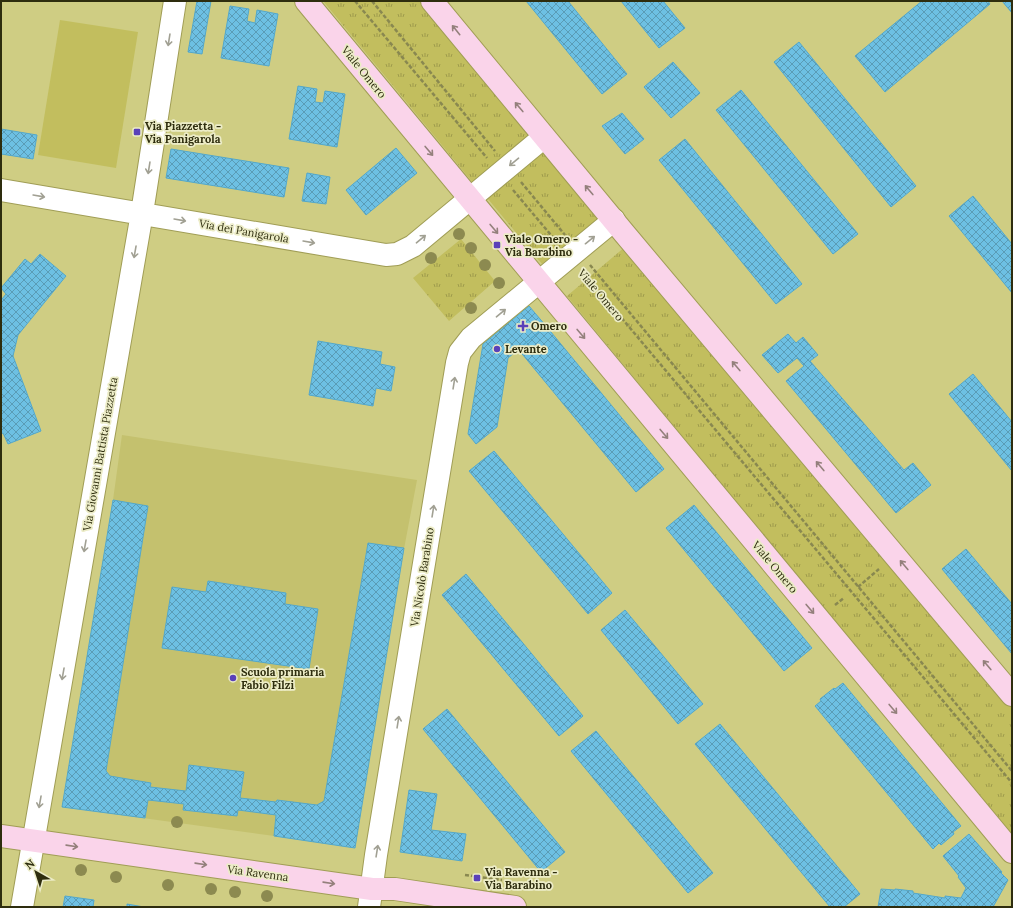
<svg xmlns="http://www.w3.org/2000/svg" width="1013" height="908" font-family="Lora,serif">
  <defs>
    <pattern id="park-tufts" width="24" height="20" patternUnits="userSpaceOnUse"><rect width="24" height="20" fill="#c2be5e"/><path d="M3 7l-1-3M5 7V3M7 7l1-3M15 17l-1-3M17 17v-4M19 17l1-3" fill="none" stroke="#9e9b4c"/></pattern>
    <pattern id="building-cross-hatch" width="8" height="8" patternUnits="userSpaceOnUse"><rect width="8" height="8" fill="#6dc0e3"/><path d="M0 0l8 8M0 8l8-8" fill="none" stroke="#5a9cb6"/></pattern>
  </defs>
  <rect width="100%" height="100%" fill="#cfcd83"/>
  <path fill="#c4c16e" d="M122,435L417,480L404,549L355,848L274,836L62,807L113,500Z"/>
  <path fill="#c2be5e" d="M60,20L138,32L116,168L38,155Z"/>
  <path fill="url(#park-tufts)" d="M323,1H422L534,135L474,184Z
    M541,145L600,217L542,264L483,193Z
    M461,239L495,281L449,321L413,278Z
    M626,246L1012,708V838L567,296Z"/>
  <path fill="url(#building-cross-hatch)" stroke="#54a8ca" d="M197,1H211L202,54L188,52Z
    M526,1H568L627,74L602,94Z
    M621,1H663L685,28L659,48Z
    M922,1H988L990,4L885,92L855,56Z
    M1002,1H1012V13Z
    M230,6L249,9L247,21L255,23L257,10L278,14L269,66L221,58Z
    M799,42L916,186L891,207L774,62Z
    M673,62L700,93L671,118L644,87Z
    M298,86L317,89L315,102L323,103L325,91L345,94L337,147L289,139Z
    M741,90L858,234L833,254L716,110Z
    M622,113L644,139L625,154L602,126Z
    M1,129L37,135L33,159L1,154Z
    M685,139L802,284L776,304L659,160Z
    M396,148L417,173L366,215L346,190Z
    M171,149L289,168L284,197L166,178Z
    M307,173L330,177L326,204L302,201Z
    M973,196L1012,244V293L949,216Z
    M40,254L66,276L18,335L13,356L41,431L8,444L3,433L1,434V298L2,299L6,294L1,288L25,259L31,264Z
    M529,306L546,326L508,358L497,427L476,444L468,434L483,344Z
    M546,326L664,469L636,492L518,349Z
    M788,334L796,343L803,337L818,355L810,361L904,470L913,463L931,485L896,513L786,381L804,366L797,358L778,373L762,355Z
    M318,341L382,352L380,364L395,367L391,391L376,388L373,406L309,395Z
    M973,374L1012,422V471L949,394Z
    M494,451L612,593L588,614L469,471Z
    M113,500L148,506L106,771L110,776L151,783L150,787L186,791L189,765L244,772L240,798L276,802L277,800L317,805L324,801L368,543L404,548L355,848L274,836L276,815L238,810L237,816L183,810L184,804L148,800L145,818L62,807Z
    M694,505L812,648L784,671L666,528Z
    M966,549L1012,604V654L942,569Z
    M466,574L583,716L559,736L442,595Z
    M208,581L286,593L285,604L318,609L309,669L162,648L172,587L206,592Z
    M625,610L703,704L678,724L601,630Z
    M843,683L961,826L953,832L954,834L941,845L939,843L933,849L815,706L821,701L820,699L834,688L835,689Z
    M447,709L565,852L541,872L423,729Z
    M720,724L860,894L844,907H830L695,744Z
    M596,731L713,873L688,893L571,751Z
    M409,790L437,794L431,830L466,834L462,861L400,852Z
    M969,834L1002,872L1001,873L1008,880L993,907H878L881,889L895,890V889L913,891V893L945,898V896L961,898L966,888L958,877L959,876L943,856Z
    M65,896L94,900L93,907H63Z
    M127,904L144,907H127Z"/>
  <g fill="none" stroke-linecap="round" stroke-linejoin="round">
    <defs>
      <path id="street" d="M1,190L386,255L397,254L413,246L544,137
        M22,907L142,213L175,1
        M369,907L376,855L457,363L460,352L471,338L614,220"/>
      <path id="secondary" d="M306,1L1012,852
        M432,1L624,233L1012,695
        M1,836L372,889H395L515,907"/>
    </defs>
    <use href="#street" stroke="#a09d55" stroke-width="24"/>
    <use href="#secondary" stroke="#a09d55" stroke-width="24"/>
    <path stroke="#898850" stroke-width="2.5" stroke-dasharray="4 2" stroke-linecap="butt" d="M355,1L487,158
      M372,1L495,151
      M521,182L565,235
      M513,190L556,241
      M590,265L1012,771
      M583,272L1012,783
      M858,587L879,569
      M835,605L844,598
      M465,875L502,880"/>
    <use href="#street" stroke="#fff" stroke-width="22"/>
    <use href="#secondary" stroke="#fad4ea" stroke-width="22"/>
  </g>
  <g fill="#8c8a50">
    <circle cx="459" cy="234" r="6"/>
    <circle cx="471" cy="248" r="6"/>
    <circle cx="431" cy="258" r="6"/>
    <circle cx="485" cy="265" r="6"/>
    <circle cx="499" cy="283" r="6"/>
    <circle cx="471" cy="308" r="6"/>
    <circle cx="177" cy="822" r="6"/>
    <circle cx="81" cy="870" r="6"/>
    <circle cx="116" cy="877" r="6"/>
    <circle cx="168" cy="885" r="6"/>
    <circle cx="211" cy="889" r="6"/>
    <circle cx="235" cy="892" r="6"/>
    <circle cx="267" cy="896" r="6"/>
  </g>
  <defs><path id="oneway-shaft" d="M-6 0H5M1.5-3L5.5 0L1.5 3" fill="none" stroke-width="1.6" stroke-linecap="round" stroke-linejoin="round"/></defs>
  <g stroke="#94807c">
    <use href="#oneway-shaft" transform="translate(456 30) rotate(-129)"/>
    <use href="#oneway-shaft" transform="translate(519 107) rotate(-130)"/>
    <use href="#oneway-shaft" transform="translate(429 151) rotate(50)"/>
    <use href="#oneway-shaft" transform="translate(589 190) rotate(-130)"/>
    <use href="#oneway-shaft" transform="translate(494 229) rotate(50)"/>
    <use href="#oneway-shaft" transform="translate(581 334) rotate(50)"/>
    <use href="#oneway-shaft" transform="translate(736 366) rotate(-130)"/>
    <use href="#oneway-shaft" transform="translate(664 434) rotate(50)"/>
    <use href="#oneway-shaft" transform="translate(820 466) rotate(-130)"/>
    <use href="#oneway-shaft" transform="translate(904 565) rotate(-130)"/>
    <use href="#oneway-shaft" transform="translate(810 609) rotate(50)"/>
    <use href="#oneway-shaft" transform="translate(987 665) rotate(-130)"/>
    <use href="#oneway-shaft" transform="translate(893 709) rotate(50)"/>
    <use href="#oneway-shaft" transform="translate(72 846) rotate(8)"/>
    <use href="#oneway-shaft" transform="translate(201 864) rotate(8)"/>
    <use href="#oneway-shaft" transform="translate(329 883) rotate(8)"/>
  </g>
  <g stroke="#a1a093">
    <use href="#oneway-shaft" transform="translate(169 40) rotate(99)"/>
    <use href="#oneway-shaft" transform="translate(514 162) rotate(140)"/>
    <use href="#oneway-shaft" transform="translate(149 168) rotate(99)"/>
    <use href="#oneway-shaft" transform="translate(39 196) rotate(10)"/>
    <use href="#oneway-shaft" transform="translate(180 220) rotate(10)"/>
    <use href="#oneway-shaft" transform="translate(421 239) rotate(-40)"/>
    <use href="#oneway-shaft" transform="translate(590 240) rotate(-39)"/>
    <use href="#oneway-shaft" transform="translate(309 242) rotate(10)"/>
    <use href="#oneway-shaft" transform="translate(135 252) rotate(100)"/>
    <use href="#oneway-shaft" transform="translate(501 313) rotate(-40)"/>
    <use href="#oneway-shaft" transform="translate(454 383) rotate(-81)"/>
    <use href="#oneway-shaft" transform="translate(433 511) rotate(-81)"/>
    <use href="#oneway-shaft" transform="translate(85 546) rotate(100)"/>
    <use href="#oneway-shaft" transform="translate(63 674) rotate(100)"/>
    <use href="#oneway-shaft" transform="translate(398 722) rotate(-81)"/>
    <use href="#oneway-shaft" transform="translate(40 802) rotate(100)"/>
    <use href="#oneway-shaft" transform="translate(377 851) rotate(-81)"/>
  </g>
  <g fill="#5a41b9" stroke="#ececc7" stroke-width="1.5">
    <rect x="133" y="128" width="8" height="8" rx="2"/>
    <rect x="493" y="241" width="8" height="8" rx="2"/>
    <path d="M521 320h4v4h4v4h-4v4h-4v-4h-4v-4h4z"/>
    <circle cx="497" cy="349" r="4"/>
    <circle cx="233" cy="678" r="4"/>
    <rect x="473" y="874" width="8" height="8" rx="2"/>
  </g>
  <g text-anchor="middle" dominant-baseline="central" stroke-width="3.5" stroke-linejoin="round" paint-order="stroke">
    <g font-size="11" fill="#2e2d0e" stroke="#ececc7">
      <text transform="translate(364 72) rotate(51)">Viale Omero</text>
      <text transform="translate(244 231) rotate(10)">Via dei Panigarola</text>
      <text transform="translate(601 295) rotate(50)">Viale Omero</text>
      <text transform="translate(100 454) rotate(-80)">Via Giovanni Battista Piazzetta</text>
      <text transform="translate(775 567) rotate(50)">Viale Omero</text>
      <text transform="translate(422 577) rotate(-81)">Via Nicolò Barabino</text>
      <text transform="translate(258 873) rotate(8)">Via Ravenna</text>
    </g>
    <g font-size="11" font-weight="bold" fill="#2e2d0e" stroke="#ececc7" text-anchor="start">
      <text x="145" y="126">Via Piazzetta -<tspan x="145" dy="13">Via Panigarola</tspan></text>
      <text x="505" y="239">Viale Omero -<tspan x="505" dy="13">Via Barabino</tspan></text>
      <text x="531" y="326">Omero</text>
      <text x="505" y="349">Levante</text>
      <text x="241" y="672">Scuola primaria<tspan x="241" dy="13">Fabio Filzi</tspan></text>
      <text x="485" y="872">Via Ravenna -<tspan x="485" dy="13">Via Barabino</tspan></text>
    </g>
  </g>
  <rect width="1013" height="908" fill="none" stroke="#2e2d0e" stroke-width="4"/>
  <g transform="translate(36 872) rotate(321)" stroke="#ececc7" stroke-width="3" paint-order="stroke">
  <path d="M0-3L7 15L0 10L-7 15Z" fill="#2e2d0e"/>
  <text y="-6" font-size="11" font-weight="bold" text-anchor="middle" fill="#2e2d0e">N</text>
  </g>
</svg>
